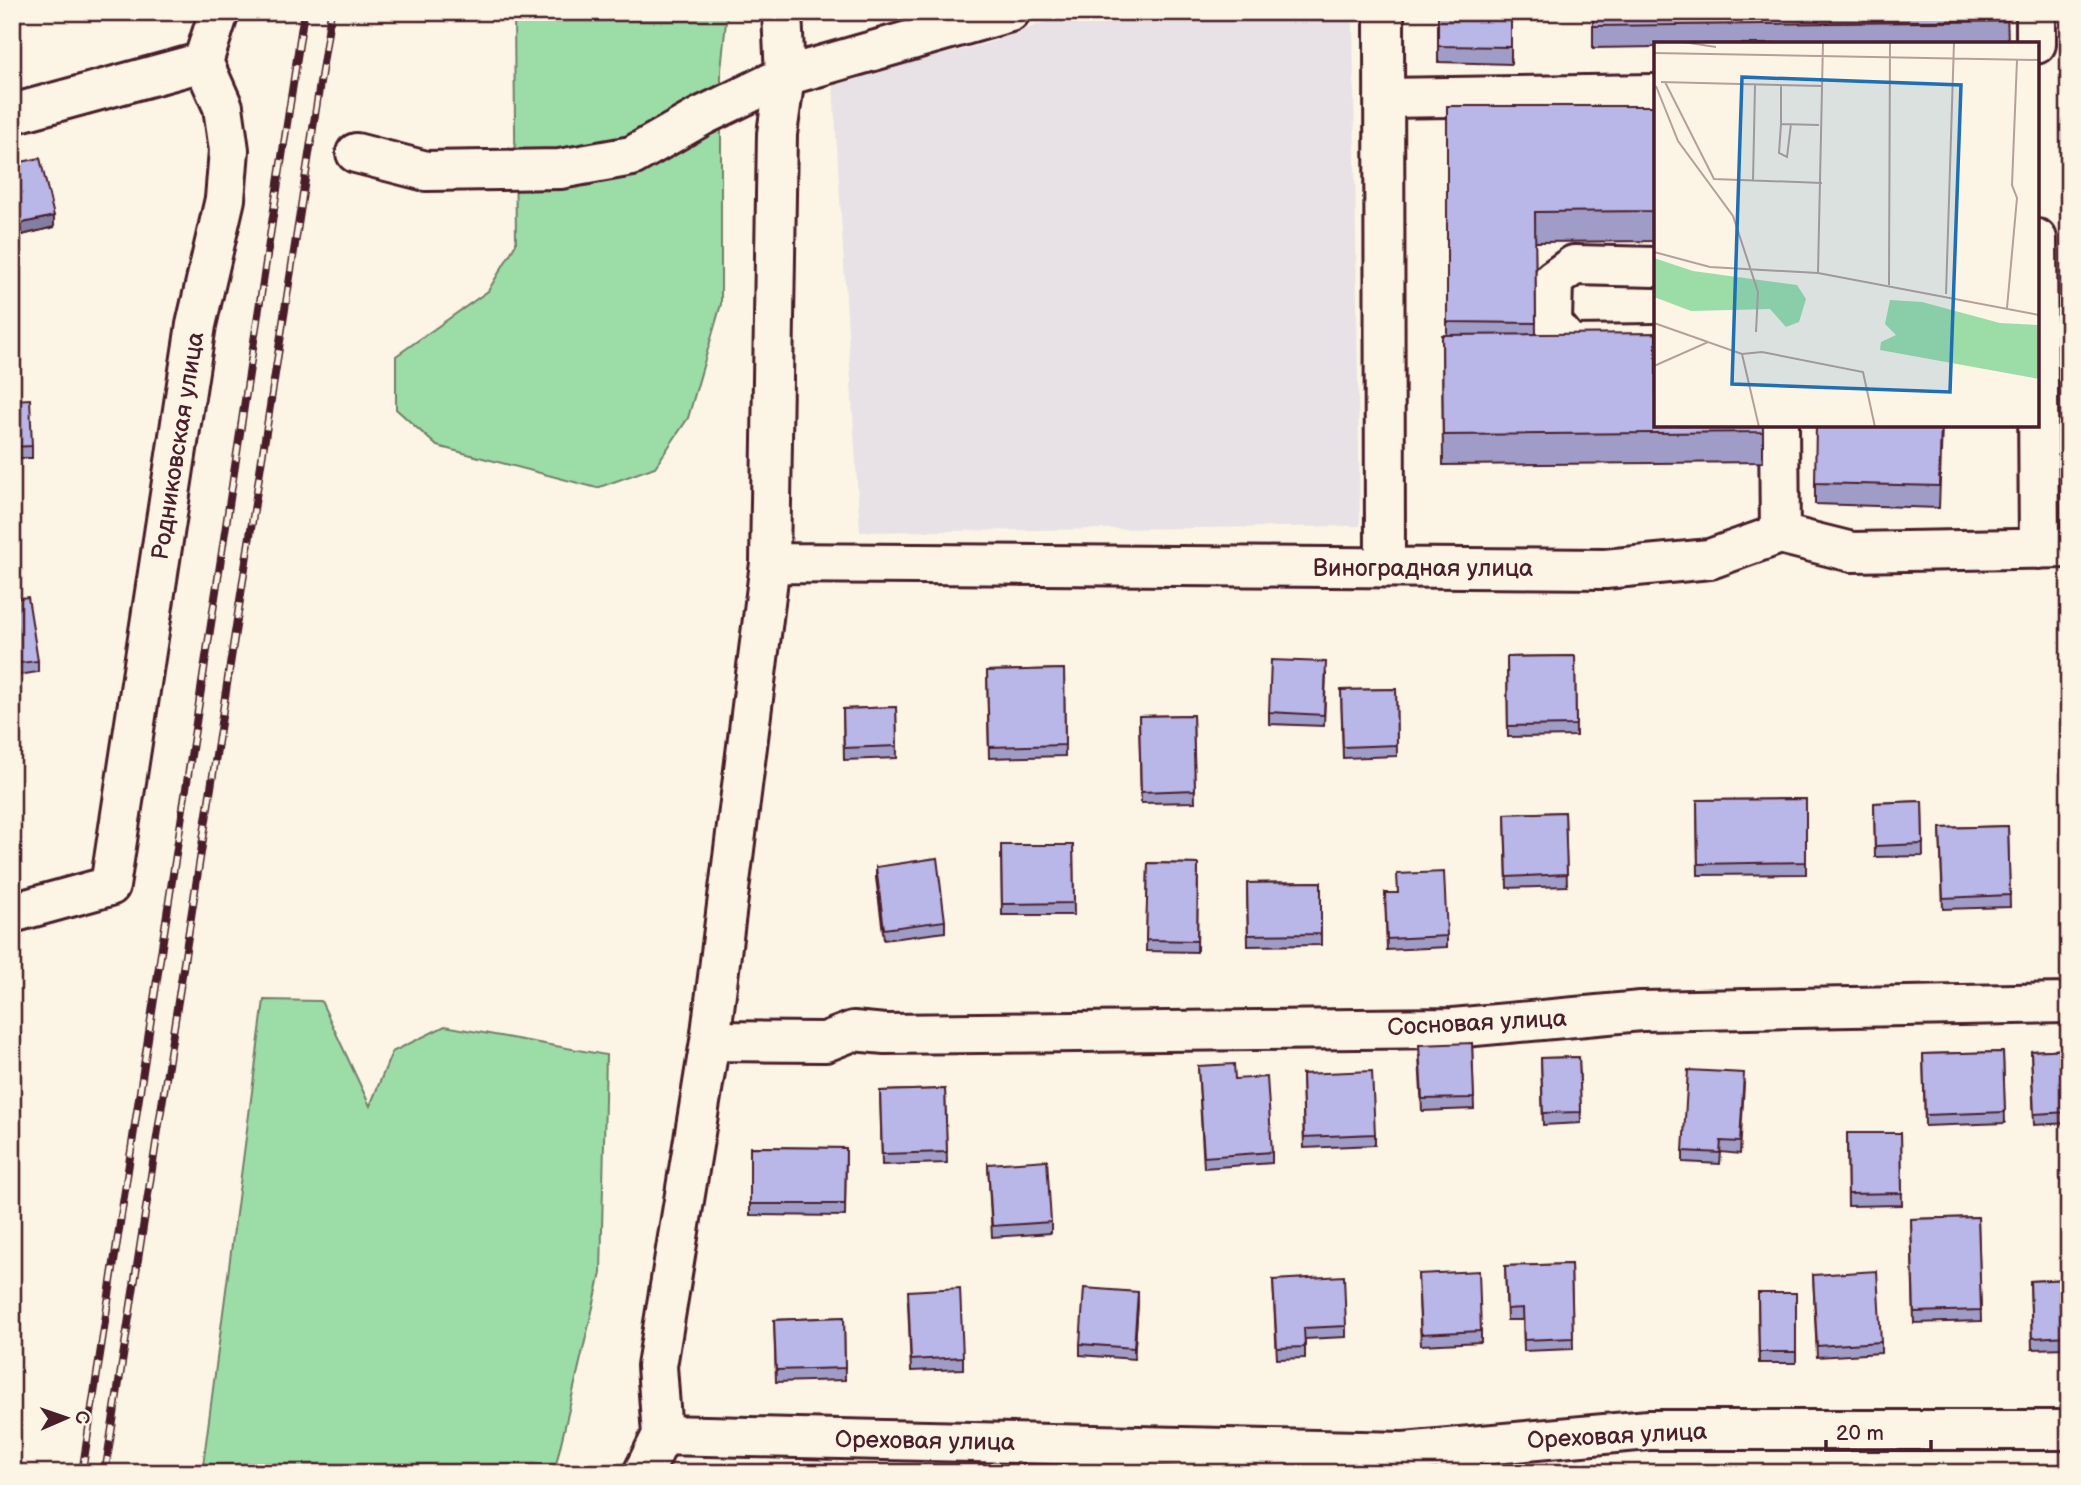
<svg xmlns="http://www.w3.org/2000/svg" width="2081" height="1485" font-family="'Balsamiq Sans',sans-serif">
  <rect width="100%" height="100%" fill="#fcf5e5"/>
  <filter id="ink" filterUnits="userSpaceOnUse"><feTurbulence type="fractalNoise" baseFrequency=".0143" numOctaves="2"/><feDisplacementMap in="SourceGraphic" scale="14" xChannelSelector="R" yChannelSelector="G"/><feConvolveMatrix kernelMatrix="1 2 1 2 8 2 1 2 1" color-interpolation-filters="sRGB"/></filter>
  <g filter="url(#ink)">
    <path fill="#e8e2e6" d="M1073,12H1353L1360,526L860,532L833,83L988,43Z"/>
    <path fill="#9cdda7" stroke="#737e69" stroke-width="2" d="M514,12H727L721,70V304L688,418L655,467L597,488L437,446L396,409V356L488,291L516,244Z
      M264,1000L321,1001L370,1106L392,1052L445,1026L606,1055L601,1273L554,1473H202Z"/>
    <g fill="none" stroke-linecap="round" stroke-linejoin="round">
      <defs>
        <path id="minor" d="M1384,12L1385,567
          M2036,12V44
          M1384,98L1656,94
          M12,114L203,62
          M356,153L426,171L560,169L632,156L702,116L785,76L1010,12
          M2037,239L2039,549
          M1656,267L1574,265L1553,280L1552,323L1570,345L1656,344
          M1779,425L1780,534
          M770,563L1605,569L1710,559L1780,534L1852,552L2069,548
          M12,913L110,886L196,325L225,199L229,150L223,107L203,62L219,12
          M710,1041L825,1042L853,1031L885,1034L1453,1028L1641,1011L2069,1003
          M662,1435L1404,1452L1649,1430H2069
          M643,1473L662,1435L657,1366L710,1041L770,563L777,134L785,76L782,12"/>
      </defs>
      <use href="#minor" stroke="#4a1f2b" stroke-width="44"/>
      <use href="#minor" stroke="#fcf5e5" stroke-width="38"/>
      <defs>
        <path id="rail" d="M82,1473L304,12
          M105,1473L331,12"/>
      </defs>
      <use href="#rail" stroke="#4a1f2b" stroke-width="8"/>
      <use href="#rail" stroke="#fcf5e5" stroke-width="5" stroke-dasharray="16" stroke-linecap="butt"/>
    </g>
    <path fill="#9f9dc8" stroke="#4a1f2b" stroke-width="2" d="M1438,12H1511V64L1438,62Z
      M1593,12H2007L2008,42L1888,44H1656V47L1593,48Z
      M1447,106H1656V241L1535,242L1536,334L1763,425V462L1443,465L1442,335H1447Z
      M12,164L54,227L18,236L12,210Z
      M12,400L32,446V458H12Z
      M1942,425L1939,508L1815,504V483Z
      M12,599L38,661V672L12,676Z
      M1575,656L1576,736L1508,737L1507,657Z
      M1064,669L1065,756L989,758L987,671Z
      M1326,674L1324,726L1269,724V712Z
      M1396,689L1397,756L1343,758L1341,690Z
      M896,707L897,758L844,760L843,709Z
      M1193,715L1195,802L1141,803L1139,716Z
      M1806,799V874L1698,875L1697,800Z
      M1922,801L1923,856L1875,857L1874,803Z
      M1565,812L1567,886L1507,888L1505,814Z
      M2008,826L2010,907L1943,909L1940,828Z
      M1001,845H1073L1074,915H1002Z
      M1148,863L1198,864L1197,952L1146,951Z
      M876,867L945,921V932L884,940L876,878Z
      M1321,882V945L1248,946L1247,883Z
      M1385,893L1447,936V947L1387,950Z
      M1472,1043L1474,1109L1422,1111L1419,1056Z
      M2069,1049V1123L2034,1125L2031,1051Z
      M2003,1052L2005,1123L1925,1126L1923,1054Z
      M1579,1057L1581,1123L1543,1125L1541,1058Z
      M1198,1066L1235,1079L1272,1152V1163L1204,1168Z
      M1302,1074L1375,1134V1145L1304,1148Z
      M1744,1084L1740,1154L1721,1152L1720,1164L1683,1162V1151Z
      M945,1089L947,1163L882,1165L880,1091Z
      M1847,1133H1901L1902,1205L1848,1206Z
      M750,1147L846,1148L845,1216L750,1215Z
      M988,1164L1051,1222V1233L992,1237Z
      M1978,1217L1981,1321L1914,1323L1911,1219Z
      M1571,1264L1573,1349L1524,1351L1523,1320H1507L1505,1266Z
      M1418,1274L1481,1331V1342L1421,1345Z
      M1813,1275L1881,1342V1353L1817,1357Z
      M2069,1279V1348L2032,1349L2030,1281Z
      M1273,1280L1346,1326V1337L1305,1339V1358L1277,1359Z
      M1758,1293H1796V1363H1759Z
      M908,1302L963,1357V1369L911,1371Z
      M1138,1303L1134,1359L1080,1355V1344Z
      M844,1317L845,1380L776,1382L774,1320Z"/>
    <path fill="#827fa2" stroke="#4a1f2b" stroke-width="2" d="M54,216V227L18,236V224Z
      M16,985V996L12,997V986Z
      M1138,1292V1303L1134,1359V1348Z"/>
    <path fill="#b9b6e8" stroke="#4a1f2b" stroke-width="2" d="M1438,12H1511V47L1438,46Z
      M1593,12H2007L2008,21L1593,26Z
      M1447,106H1656V211L1535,212L1536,323L1447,322Z
      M40,158L54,216L18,224L12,199V164Z
      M1656,333V425H1763V432L1443,435L1442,335Z
      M30,399L32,446L12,447V400Z
      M1816,425H1941L1939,486L1815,483Z
      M28,597L38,661L12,664V599Z
      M1575,656L1576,725L1508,726L1507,657Z
      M1271,660L1326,662L1324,715L1269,712Z
      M1064,669L1065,745L989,747L987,671Z
      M1396,689L1397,745L1343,747L1341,690Z
      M896,707L897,746L844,748L843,709Z
      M1193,715L1195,790L1141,792L1139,716Z
      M1806,799V862L1698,864L1697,800Z
      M1922,801L1923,844L1875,846L1874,803Z
      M1565,812L1567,874L1507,877L1505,814Z
      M2008,826L2010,895L1943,898L1940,828Z
      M1001,845H1073L1074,903L1002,904Z
      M937,858L945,921L884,929L876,867Z
      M1148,863L1198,864L1197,941L1146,940Z
      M1444,872L1447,936L1387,939L1385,893H1398L1397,874Z
      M1321,882V934L1248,935L1247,883Z
      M12,968L16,985L12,986Z
      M1472,1043L1474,1098L1422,1099L1419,1045Z
      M2069,1049V1112L2034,1114L2031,1051Z
      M2003,1052L2005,1112L1925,1115L1923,1054Z
      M1579,1057L1581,1112L1543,1113L1541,1058Z
      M1234,1064L1235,1079L1267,1077L1272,1152L1204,1157L1198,1066Z
      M1688,1070L1744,1073L1740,1142L1721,1141L1720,1153L1683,1151Z
      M1372,1071L1375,1134L1304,1137L1302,1074Z
      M945,1089L947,1152L882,1154L880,1091Z
      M1847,1133H1901L1902,1193L1848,1194Z
      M750,1147L846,1148L845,1204H750Z
      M1047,1160L1051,1222L992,1226L988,1164Z
      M1978,1217L1981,1310L1914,1312L1911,1219Z
      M1571,1264L1573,1338L1524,1340L1523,1308L1507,1309L1505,1266Z
      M1479,1271L1481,1331L1421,1334L1418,1274Z
      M1877,1271L1881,1342L1817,1346L1813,1275Z
      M1344,1276L1346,1326L1304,1328L1305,1347L1277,1348L1273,1280Z
      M2069,1279V1336L2032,1338L2030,1281Z
      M960,1288L963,1357L911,1360L908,1291Z
      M1084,1288L1138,1292L1134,1348L1080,1344Z
      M1758,1293H1796V1352H1759Z
      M844,1317L845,1368L776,1370L774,1320Z"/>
  </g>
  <g text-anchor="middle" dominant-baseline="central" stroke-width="6" stroke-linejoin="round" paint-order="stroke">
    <g font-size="24" fill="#4a1f2b" stroke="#fcf5e5">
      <text transform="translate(178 446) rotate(-81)">Родниковская улица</text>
      <text x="1423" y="568">Виноградная улица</text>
      <text transform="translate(1477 1023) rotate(-3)">Сосновая улица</text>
      <text transform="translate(1617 1436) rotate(-3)">Ореховая улица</text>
      <text transform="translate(925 1441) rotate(1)">Ореховая улица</text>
    </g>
  </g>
  <g transform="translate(1654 42)">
    <rect width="385" height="385" fill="#fcf5e5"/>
    <path d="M0,216L39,229L143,243L152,257L145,280L132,285L116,267L37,269L0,255ZM236,258L268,260L346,281L385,283V337L226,308L227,300L242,293L231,282Z" fill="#9cdda7"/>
    <path fill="none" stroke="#b59f9b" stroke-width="2" d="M29,0L62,5M0,11L385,18M7,40L169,44M11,40L60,137L168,141M127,43V82L165,83M2,44L24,99L79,174L104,250L102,290M127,82L125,111L133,115L137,82M99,139L101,43M0,210L56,225L164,231L385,273M164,231L169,0M235,243L236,0M292,252L300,0M353,266L363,156L358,143L363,18M0,281L54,300M88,312L105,385M0,324L54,300L88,312L108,310L209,330L221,385"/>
    <path fill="#1f6fb2" fill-opacity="0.15" stroke="#1f6fb2" stroke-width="3.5" d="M88,35L307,43L296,350L78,342Z"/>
    <rect width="385" height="385" fill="none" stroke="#4a1f2b" stroke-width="3.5"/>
  </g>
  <rect width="2081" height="1485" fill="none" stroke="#fcf5e5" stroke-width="42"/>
  <rect x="21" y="21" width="2039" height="1443" fill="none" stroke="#4a1f2b" stroke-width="2.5" filter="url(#ink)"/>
  <g transform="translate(66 1418) rotate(88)" stroke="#fcf5e5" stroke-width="5" paint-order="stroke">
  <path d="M0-5L12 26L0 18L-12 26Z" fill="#4a1f2b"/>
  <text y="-10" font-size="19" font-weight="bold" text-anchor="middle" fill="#4a1f2b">С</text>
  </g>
  <path d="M1826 1440v10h105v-10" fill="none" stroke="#4a1f2b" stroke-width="3.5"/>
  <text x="1836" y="1440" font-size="21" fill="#4a1f2b" stroke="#fcf5e5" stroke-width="5" paint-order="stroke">20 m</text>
</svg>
